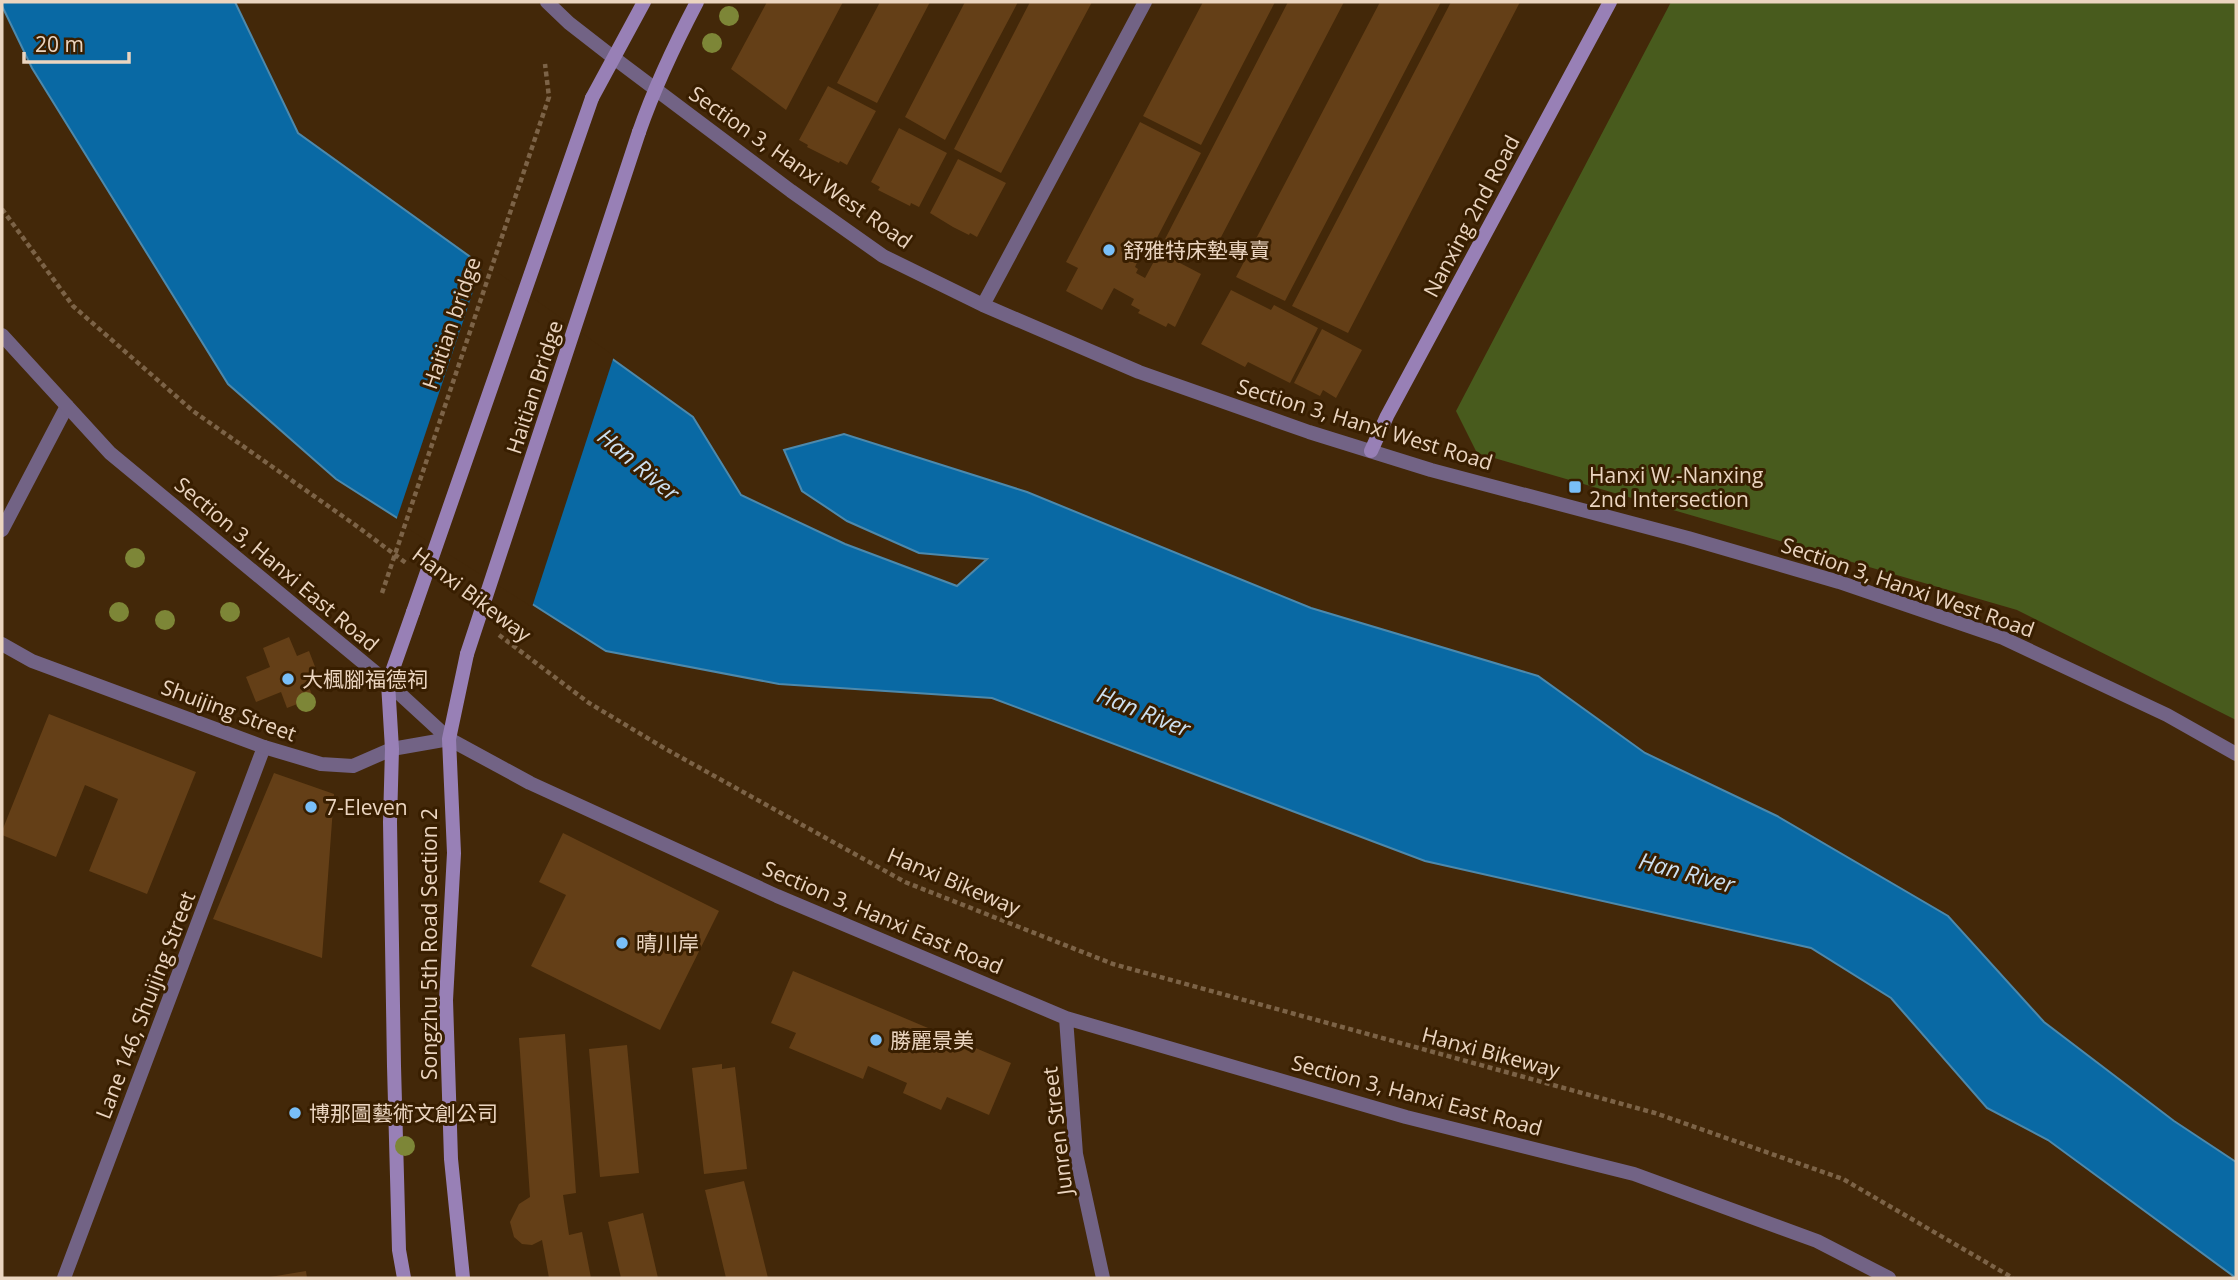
<svg xmlns="http://www.w3.org/2000/svg" width="2238" height="1280" font-family="'Open Sans','Noto Sans TC',sans-serif">
  <rect width="100%" height="100%" fill="#432809"/>
  <path fill="#485b1d" d="M1671,2H2236V720L2017,610L1477,453L1456,411Z"/>
  <path fill="#0969a4" stroke="#4d89ac" stroke-width="2" d="M2,2H235L298,133L693,417L741,495L845,544L957,586L987,559L919,553L847,521L802,491L784,450L844,434L1027,492L1311,608L1538,676L1645,753L1777,816L1948,916L2044,1022L2174,1121L2236,1162V1278L2048,1140L1987,1108L1891,998L1811,948L1425,861L992,698L779,684L606,651L336,479L228,384L32,68L2,6Z"/>
  <path fill="#432809" d="M483,262L614,356L532,607L396,521Z"/>
  <path fill="#643f17" d="M767,2H843L786,110L731,69Z
    M880,2H930L877,103L837,83Z
    M965,2H1018L945,140L905,117Z
    M1030,2H1092L1001,173L954,149Z
    M1203,2H1275L1201,145L1143,116Z
    M1288,2H1344L1208,262L1164,241Z
    M1380,2H1441L1285,301L1236,277Z
    M1451,2H1520L1348,333L1292,306Z
    M828,86L876,111L847,165L840,161L839,163L807,147L808,145L799,140Z
    M1140,122L1201,153L1146,259L1140,256L1135,267L1138,269L1136,273L1145,278L1159,252L1201,274L1175,327L1168,323L1166,327L1138,313L1140,310L1131,305L1134,299L1114,288L1102,310L1066,291L1078,268L1066,262Z
    M899,128L947,153L919,207L911,203L910,206L878,190L880,187L871,182Z
    M958,159L1006,183L977,237L970,233L969,235L953,227L930,213Z
    M1231,290L1271,310L1274,305L1318,328L1290,383L1248,362L1245,367L1201,344Z
    M1322,329L1362,350L1336,398L1323,390L1320,396L1294,383Z
    M289,637L297,656L309,651L319,677L307,681L313,698L287,708L281,692L256,702L246,677L270,667L263,648Z
    M49,714L196,772L147,894L89,871L118,799L85,785L56,857L2,835V831Z
    M274,773L334,794L322,958L213,919Z
    M563,833L719,911L660,1030L531,966L566,895L539,882Z
    M793,971L1011,1063L989,1115L947,1097L941,1110L903,1093L907,1083L868,1066L863,1079L789,1048L796,1033L771,1023Z
    M565,1034L576,1193L563,1195L569,1235L582,1232L591,1278H549L542,1240L532,1245L522,1244L514,1237L510,1222L519,1204L530,1197L519,1038Z
    M627,1045L639,1173L600,1177L589,1049Z
    M722,1064V1069L735,1067L747,1169L704,1174L692,1068Z
    M744,1181L768,1278H726L705,1190Z
    M643,1213L658,1278H621L608,1222Z
    M306,1271L307,1278H270V1277Z"/>
  <g fill="none" stroke-linecap="round" stroke-linejoin="round">
    <path stroke="#7c6347" stroke-width="4.5" stroke-dasharray="5 3.5" stroke-linecap="butt" d="M2,209L73,306L193,411L358,527L406,563
      M499,635L589,703L664,748L905,882L1113,964L1655,1113L1843,1179L2013,1278"/>
    <path stroke="#726385" stroke-width="14" d="M2,530L67,406
      M64,1278L264,747"/>
    <path stroke="#726385" stroke-width="14" d="M547,2L569,23L614,58L791,191L883,256L983,305L1139,372L1309,432L1431,470L1688,538L1839,582L2003,638L2167,715L2236,754
      M983,305L1145,2
      M2,335L110,453L388,683L449,739L530,783L777,896L1066,1018L1406,1117L1634,1174L1817,1241L1889,1278
      M2,644L32,661L264,747L321,764L353,766L392,749L449,739
      M1066,1018L1076,1154L1103,1278"/>
    <path stroke="#9880b6" stroke-width="14" d="M592,98L644,2
      M639,132C655,86 675,44 697,2
      M1371,451L1387,416L1610,2
      M404,1278L399,1250L394,1066L390,822L392,749L388,683L413,612
      M463,1278L451,1159L446,1000L454,853L449,739L467,654"/>
    <path stroke="#7c6347" stroke-width="4.5" stroke-dasharray="5 3.5" stroke-linecap="butt" d="M382,593L549,97L545,64"/>
    <path stroke="#9880b6" stroke-width="14" d="M413,612L592,98
      M467,654L639,132"/>
  </g>
  <g fill="#7d8637">
    <circle cx="729" cy="16" r="10"/>
    <circle cx="712" cy="43" r="10"/>
    <circle cx="135" cy="558" r="10"/>
    <circle cx="119" cy="612" r="10"/>
    <circle cx="230" cy="612" r="10"/>
    <circle cx="165" cy="620" r="10"/>
    <circle cx="306" cy="702" r="10"/>
    <circle cx="405" cy="1146" r="10"/>
  </g>
  <g fill="#79bff8" stroke="#381e00" stroke-width="2.5">
    <circle cx="1109" cy="250" r="7"/>
    <rect x="1568" y="480" width="14" height="14" rx="3.5"/>
    <circle cx="288" cy="679" r="7"/>
    <circle cx="311" cy="807" r="7"/>
    <circle cx="622" cy="943" r="7"/>
    <circle cx="876" cy="1040" r="7"/>
    <circle cx="295" cy="1113" r="7"/>
  </g>
  <g text-anchor="middle" dominant-baseline="central" stroke-width="6" stroke-linejoin="round" paint-order="stroke">
    <g font-size="21" fill="#ebd5c0" stroke="#381e00">
      <text transform="translate(801 167) rotate(35)">Section 3, Hanxi West Road</text>
      <text transform="translate(1471 216) rotate(-62)">Nanxing 2nd Road</text>
      <text transform="translate(451 323) rotate(-71)">Haitian bridge</text>
      <text transform="translate(534 387) rotate(-72)">Haitian Bridge</text>
      <text transform="translate(1365 424) rotate(17)">Section 3, Hanxi West Road</text>
      <text transform="translate(277 564) rotate(40)">Section 3, Hanxi East Road</text>
      <text transform="translate(1908 587) rotate(19)">Section 3, Hanxi West Road</text>
      <text transform="translate(472 594) rotate(37)">Hanxi Bikeway</text>
      <text transform="translate(229 710) rotate(20)">Shuijing Street</text>
      <text transform="translate(954 881) rotate(23)">Hanxi Bikeway</text>
      <text transform="translate(883 917) rotate(23)">Section 3, Hanxi East Road</text>
      <text transform="translate(429 944) rotate(-90)">Songzhu 5th Road Section 2</text>
      <text transform="translate(145 1005) rotate(-69)">Lane 146, Shuijing Street</text>
      <text transform="translate(1491 1052) rotate(15)">Hanxi Bikeway</text>
      <text transform="translate(1417 1095) rotate(15)">Section 3, Hanxi East Road</text>
      <text transform="translate(1057 1131) rotate(-97)">Junren Street</text>
    </g>
    <g font-size="21" fill="#ebd5c0" stroke="#381e00" text-anchor="start">
      <text x="1123" y="250">舒雅特床墊專賣</text>
      <text x="1589" y="475">Hanxi W.-Nanxing<tspan x="1589" dy="24">2nd Intersection</tspan></text>
      <text x="302" y="679">大楓腳福德祠</text>
      <text x="325" y="807">7-Eleven</text>
      <text x="636" y="943">晴川岸</text>
      <text x="890" y="1040">勝麗景美</text>
      <text x="309" y="1113">博那圖藝術文創公司</text>
    </g>
    <g font-size="23" font-style="italic" fill="#ccdfef" stroke="#381e00">
      <text transform="translate(639 464) rotate(40)">Han River</text>
      <text transform="translate(1144 711) rotate(22)">Han River</text>
      <text transform="translate(1687 872) rotate(15)">Han River</text>
    </g>
  </g>
  <rect width="2238" height="1280" fill="none" stroke="#ebd5c0" stroke-width="7"/>
  <path d="M24 52v10h105v-10" fill="none" stroke="#ebd5c0" stroke-width="3.5"/>
  <text x="35" y="52" font-size="21" fill="#ebd5c0" stroke="#381e00" stroke-width="5" paint-order="stroke">20 m</text>
</svg>
